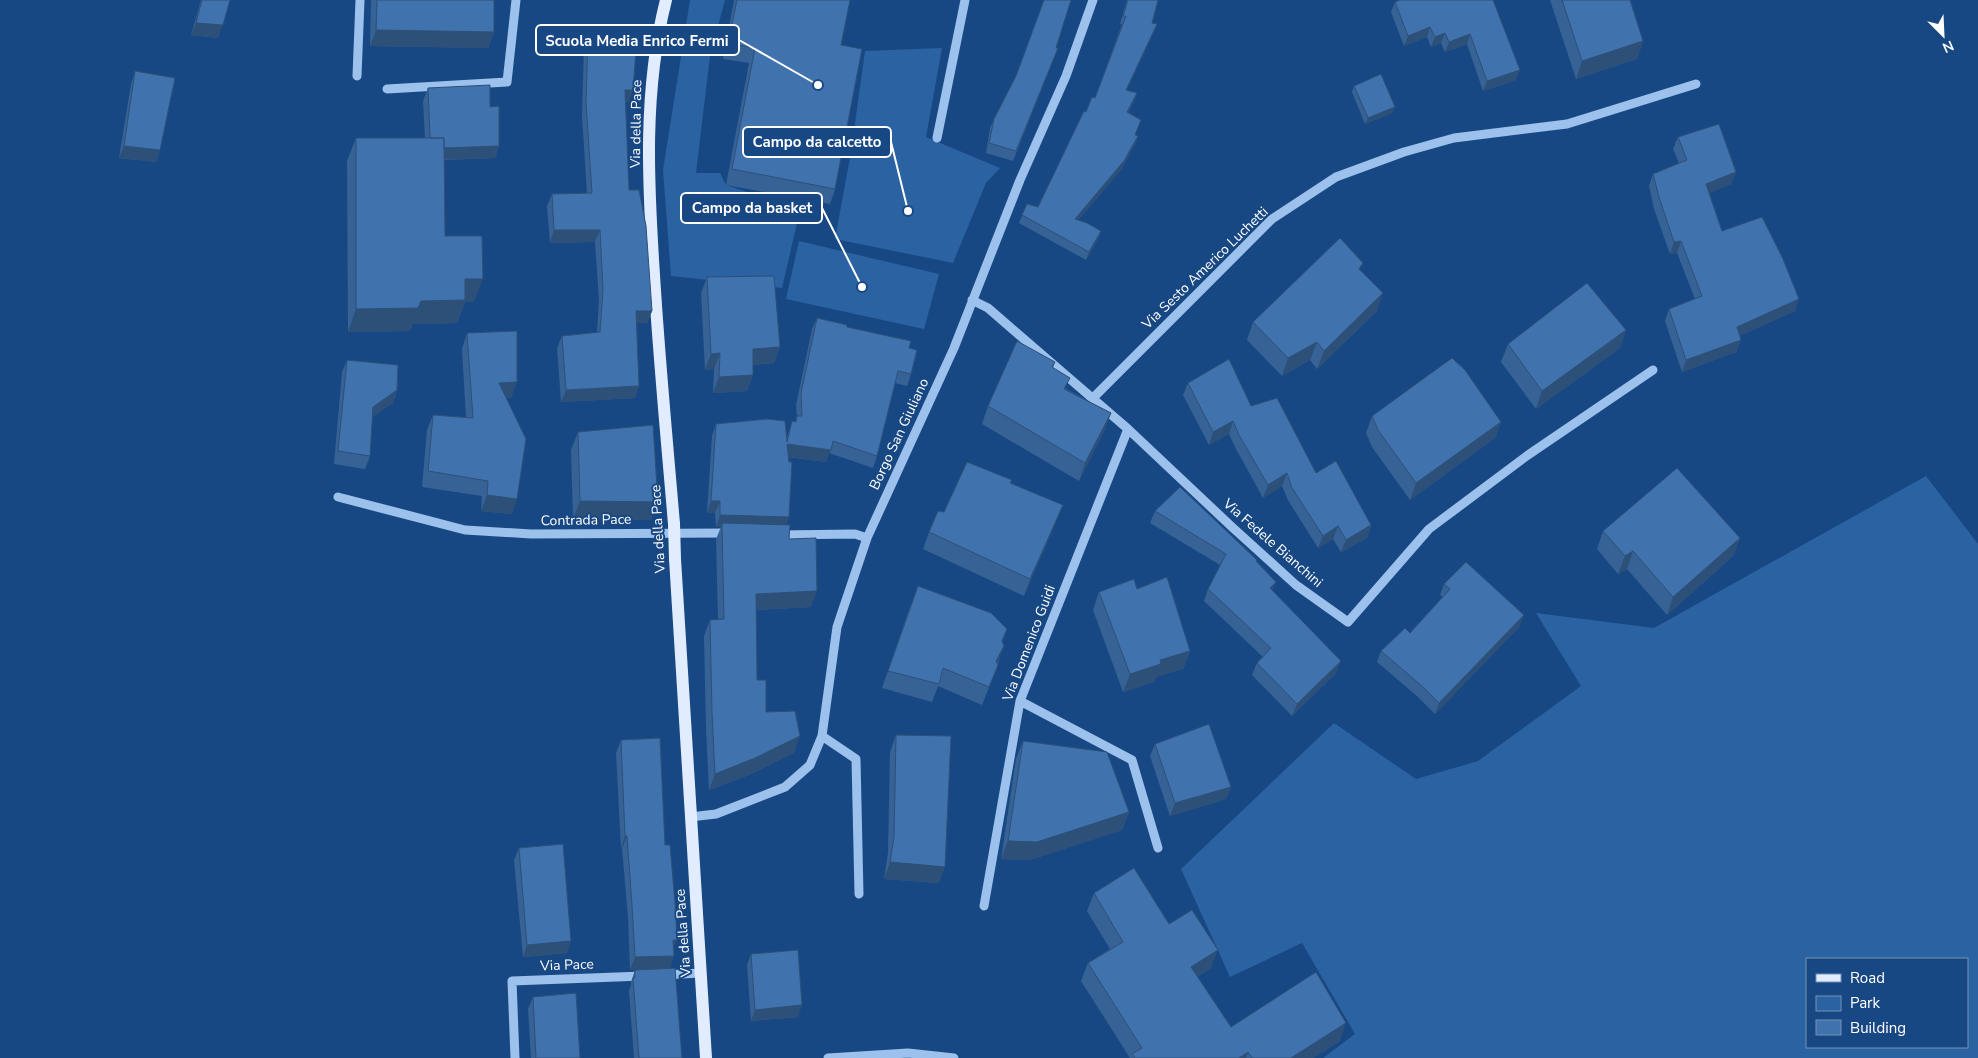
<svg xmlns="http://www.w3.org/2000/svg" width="1978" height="1058" font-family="'Nunito Sans',sans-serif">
  <rect width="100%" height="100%" fill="#184883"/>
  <path fill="#2a62a2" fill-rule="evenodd" d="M690,0H725L710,56L696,173H720L726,185L800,210L782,288L671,276L663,170Z
    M942,48L926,137L1000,168L986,183L953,263L835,239L851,152L865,51Z
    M799,241L939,274L924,329L786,299Z
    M1926,476L1978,544V1058H1323L1355,1034L1302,943L1230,977L1181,869L1334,723L1416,779L1478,761L1581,686L1536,613L1654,628ZM1807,959H1967V1047H1807Z"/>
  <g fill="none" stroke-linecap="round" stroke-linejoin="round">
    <path stroke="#9cc1ec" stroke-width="9" d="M357,76L360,0
      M387,89L507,82L516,0
      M937,138L965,0
      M972,300L988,308L1128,429L1232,527L1296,585L1348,622L1429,529L1528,455L1653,370
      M1093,398L1272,219L1336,177L1404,152L1454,138L1567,124L1696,84
      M338,497L465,530L531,534L729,533
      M779,535L855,534L867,538
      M1020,701L1132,760L1158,848
      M822,736L856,759L859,894
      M690,817L716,814L785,787L810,765L822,736L837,627L867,538L954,348L1020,180L1066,76L1093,0
      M984,906L1020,701L1128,429
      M663,975L701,973
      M515,1058L512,981L643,976
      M828,1058L908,1053L954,1058"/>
    <path stroke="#e1edff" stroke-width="12" d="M666,0C643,90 648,183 654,275C659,358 667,441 674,524
      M675,559L706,1058"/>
    <path stroke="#e1edff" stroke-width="12" d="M674,524L675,559"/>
  </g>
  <path fill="#376295" d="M201,0H230L218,38L191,35Z
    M371,0H494V32L488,48L370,46Z
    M734,0H850L841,45L835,189L830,204L726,185L749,63L723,59Z
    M1127,0H1158L1152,23L1157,24L1154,32L1126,91L1137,93L1134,101L1128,113L1136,135L1138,136L1135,144L1121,170L1078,220L1101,231L1098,239L1086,260L1019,223L1027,204L1038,207L1086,112L1095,98L1122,24H1120Z
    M1493,0L1516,80L1483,91L1467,44L1445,52L1441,43L1431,47L1427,37L1404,46L1391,12L1395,2Z
    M1550,0H1630L1643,41L1637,59L1576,79Z
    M588,34L629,102H625L629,190L652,311L647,323H636L635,398L561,402L557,348L562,336L597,333L599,301L595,242L550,243L547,206L552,194L587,193L582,116L584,46Z
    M1056,48L1054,58L1013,161L986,153L990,128L994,119L1016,76Z
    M135,71L160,150L156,162L119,158L131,84Z
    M1354,86L1392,113L1365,124L1352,92Z
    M428,88L490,107L499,146L495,158L444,160L445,236L474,302H465L457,323L413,324L410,331L348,332L347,161L356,138H425L423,101Z
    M1678,137L1736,172L1731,184L1709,193L1722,231L1799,299L1795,311L1739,336L1741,340L1736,352L1682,372L1665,321L1669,309L1695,299L1677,253L1670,254L1654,209L1649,186L1653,174L1679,163L1673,149Z
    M1360,270L1377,311L1317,369L1310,360L1282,376L1247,340L1253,322Z
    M707,277L780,347L774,363L753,365V375L747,391L713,393L714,369L705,370L701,293Z
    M817,318L909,348L911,374L907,386L895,383L877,456L873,468L829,453L826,462L788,457L789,517L786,525L789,539L811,607L756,610L757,680L766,712L794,753L749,775L709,790L706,729L704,636L710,620L718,619L716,539L721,527H716L715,513H707L712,436L716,424L787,438L792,421L795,422L797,416L796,405L812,329Z
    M1626,330L1620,348L1536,409L1501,362L1508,344Z
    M467,333L511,398H506L512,514L481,511L482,496L422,487L427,430L433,415L466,418L462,349Z
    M347,360L397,390L393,403L372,417L370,456L365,469L334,464L342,372Z
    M1055,362L1053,368L1066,389L1111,413L1104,431L1079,481L982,424L988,406Z
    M1188,383L1251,406L1316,473L1371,525L1367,538L1341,552L1333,539L1318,548L1288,500L1282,486L1263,498L1235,447L1229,434L1209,445L1183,395Z
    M1372,416L1501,422L1495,438L1410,500L1372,447L1366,433Z
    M578,432L651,520L573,519L571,450Z
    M1010,483L1056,522L1024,596L923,549L929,532L944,512Z
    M1155,511L1256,562L1272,591L1336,673L1292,716L1252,675L1257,663L1263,657L1204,601L1208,589L1220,565L1150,523Z
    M1603,531L1740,538L1733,556L1667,615L1627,569L1618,574L1597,549Z
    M1444,584L1520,626L1435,714L1418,697L1377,662L1381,651L1410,633L1443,597L1440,595Z
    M1137,589L1190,651L1183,669L1156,677L1154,682L1123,692L1093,610L1099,592Z
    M911,604L1003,642L998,665L982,705L938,686L932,702L882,688Z
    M896,735L939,883L884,879L888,853L890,752Z
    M621,740L665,845L674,948L670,968L630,970L628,918L622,848H621L616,753Z
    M1023,741L1129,812L1122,830L1030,860L1001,859L1016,759Z
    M1155,744L1231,787L1226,799L1170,816L1150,756Z
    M519,848L567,953L523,957L514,860Z
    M1094,893L1169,924L1211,968L1197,977L1231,1027L1340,1041L1313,1058H1130L1081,981L1088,963L1110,949L1087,911Z
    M751,954L798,1017L751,1021L747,965Z
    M635,970L682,1058H634L629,991L631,985V982Z
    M533,997L580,1058H531L528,1009Z"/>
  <path fill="#2d5079" d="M196,23L223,25L218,38L191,35Z
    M1157,24L1154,32L1123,98L1126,90Z
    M1430,27L1427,37L1404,46L1408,36Z
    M376,30L494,32L488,48L370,46Z
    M1445,33L1441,43L1431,47L1435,37Z
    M1470,34L1467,44L1445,52L1449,42Z
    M1643,41L1637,59L1576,79L1582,61Z
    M1520,70L1516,80L1483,91L1487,81Z
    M625,90H633L629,102H620Z
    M1137,93L1134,101L1124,120L1127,112Z
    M1395,107L1392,113L1365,124L1368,118Z
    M1138,136L1135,144L1121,170L1072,227L1075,219Z
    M124,146L160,150L156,162L119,158Z
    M499,146L495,158L426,160L431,148Z
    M1736,172L1731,184L1702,196L1706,184Z
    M554,230H600L595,242L550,243Z
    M1101,231L1098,239L1086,260L1089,252Z
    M1681,241L1677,253L1670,254L1674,242Z
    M465,279H483L474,302H465L457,323L413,324L410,331L348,332L356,309L421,301Z
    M1383,293L1377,311L1317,369L1324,351Z
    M1799,299L1795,311L1733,339L1737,327Z
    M636,311H652L647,323H631Z
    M1626,330L1620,348L1536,409L1542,391Z
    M1741,340L1736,352L1682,372L1686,360Z
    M1317,342L1310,360L1282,376L1288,358Z
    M780,347L774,363L747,366L753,349Z
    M720,353L714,369L705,370L711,354Z
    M753,375L747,391L713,393L719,377Z
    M517,382L511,398L494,399L499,383Z
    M639,386L635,398L561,402L566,390Z
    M397,390L393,403L368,420L373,407Z
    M1111,413L1104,431L1079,481L1085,463Z
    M1233,421L1229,434L1209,445L1213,432Z
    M1501,422L1495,438L1410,500L1416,483Z
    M787,444L831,450L826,462L783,456Z
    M1287,473L1282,486L1263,498L1268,485Z
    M487,495L517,499L512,514L481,511Z
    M580,501L658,502L651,520L573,519Z
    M711,501H720L715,513H707Z
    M1063,505L1056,522L1024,596L1030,579Z
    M720,515L789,517L785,529L722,523L721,527H716Z
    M1371,525L1367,538L1341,552L1346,540Z
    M1338,526L1333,539L1318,548L1323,536Z
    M1740,538L1733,556L1667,615L1673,597Z
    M1633,551L1627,569L1618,574L1625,556Z
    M1276,582L1271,594L1270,588Z
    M817,591L811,607L750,610L756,594Z
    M1524,615L1520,626L1435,714L1439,703Z
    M1004,646L997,664L996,661Z
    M1190,651L1183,669L1156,677L1154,682L1123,692L1130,674L1160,660Z
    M1341,661L1336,673L1292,716L1297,704Z
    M800,736L794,753L749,775L709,790L715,774Z
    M1231,787L1226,799L1170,816L1175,803Z
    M1129,812L1122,830L1030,860L1001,859L1008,841Z
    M625,836H627L622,848H621Z
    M890,862L945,867L939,883L884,879Z
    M673,940H677L672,952Z
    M571,941L567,953L523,957L527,945Z
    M1218,950L1211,968L1185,985L1191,967Z
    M674,956L670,968L630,970L635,957Z
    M802,1005L798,1017L751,1021L755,1010Z
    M1346,1023L1340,1041L1313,1058H1291Z
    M1248,1052L1246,1058H1239Z"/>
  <path fill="#4072ad" stroke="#2d5079" d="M202,0H230L223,25L196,23Z
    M377,0H494V32L376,30Z
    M737,0H850L841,45L862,49L835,189L732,169L755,48L728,43Z
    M1044,0H1071L1056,48H1058L1016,151L989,143L994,119L1016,76Z
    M1128,0H1158L1152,23L1157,24L1126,90L1137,93L1127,112L1141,120L1135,135L1138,136L1124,161L1075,219L1087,223L1101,231L1089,252L1022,215L1027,204L1038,207L1084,111L1086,112L1092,97L1095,98L1126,16H1123Z
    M1400,0H1493L1520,70L1487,81L1470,34L1449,42L1445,33L1435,37L1430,27L1408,36L1395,2Z
    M1562,0H1630L1643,41L1582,61Z
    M588,34L637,36L633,90H625L629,190H639L646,226L652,311H636L639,386L566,390L562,336L600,332L603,289L600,230H554L552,194L592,193L586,103Z
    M135,71L175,78L160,150L124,146Z
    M1381,74L1395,107L1368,118L1354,86Z
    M490,85V107L499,106V146L444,148V138H430L428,88Z
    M1719,124L1736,172L1706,184L1722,231L1762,217L1783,259L1799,299L1737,327L1741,340L1686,360L1669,309L1702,296L1681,241L1674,242L1659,197L1653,174L1687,160L1678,137Z
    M356,138H444L445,236H482L483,279H465V300L421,301L418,308L356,309Z
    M1340,238L1363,263L1359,269L1383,293L1324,351L1317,342L1288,358L1253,322Z
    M774,276L780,347L753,349V375L719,377L720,353L711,354L707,277Z
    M1587,283L1626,330L1542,391L1508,344Z
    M817,318L847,325V327L911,341L909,348L917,350L911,374L898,371L877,456L833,441L831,450L787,444L789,462H792L789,517L720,515V501H711L716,424L767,419L785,421L787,442L792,421L796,422L797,416H802L801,393Z
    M517,331V382L499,383L526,439L517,499L487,495L488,481L428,471L433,415L473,418L467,333Z
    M1017,341L1055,362L1052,367L1070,378L1064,389L1111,413L1085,463L988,406Z
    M1452,358L1465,370L1501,422L1416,483L1378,430L1372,416Z
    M1229,359L1251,406L1277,398L1316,473L1336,461L1371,525L1346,540L1338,526L1323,536L1292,488L1287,473L1268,485L1239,435L1233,421L1213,432L1188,383Z
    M347,360L398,365L397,390L373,407L370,456L338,451Z
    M653,425L658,502L580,501L578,432Z
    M967,462L1012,480L1010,483L1063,505L1030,579L929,532L938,511L944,512Z
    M1677,468L1740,538L1673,597L1633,551L1625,556L1603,531Z
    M1180,487L1257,560L1256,561L1276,582L1270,588L1341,661L1297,704L1257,663L1271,648L1208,589L1226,554L1155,511Z
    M722,523L790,525L789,539L816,538L817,591L756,594L757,680H766V712L795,711L800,736L755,758L715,774L712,713L710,620L724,619Z
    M1466,562L1524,615L1439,703L1422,686L1381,651L1405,628L1410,633L1450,589L1444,584Z
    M1167,577L1190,651L1160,660L1161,664L1130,674L1099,592L1134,579L1137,589Z
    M918,586L991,613L1007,629L1002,641L1004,646L996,661L998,665L989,687L943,668L939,684L888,671Z
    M1209,724L1231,787L1175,803L1155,744Z
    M896,735L951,736L945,867L890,862L894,837Z
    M660,738L665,845H670L675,903L677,940H673L674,956L635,957L632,905L627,836H625L621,740Z
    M1023,741L1107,752L1129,812L1037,842L1008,841Z
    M563,844L571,941L527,945L519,848Z
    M1134,868L1169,924L1192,910L1218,950L1191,967L1231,1027L1316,972L1346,1023L1291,1058H1252L1248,1052L1239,1058H1135L1132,1054L1142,1048L1088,963L1123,942L1094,893Z
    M798,950L802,1005L755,1010L751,954Z
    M675,968L682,1058H639L633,978H635V970Z
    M576,993L580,1058H536L533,997Z"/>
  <g text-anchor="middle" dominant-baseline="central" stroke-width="4" stroke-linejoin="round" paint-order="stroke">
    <g font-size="14" fill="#fff" stroke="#184883">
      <text transform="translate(636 124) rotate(-89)">Via della Pace</text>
      <text transform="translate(1205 268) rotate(-44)">Via Sesto Americo Luchetti</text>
      <text transform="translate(899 434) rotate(-65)">Borgo San Giuliano</text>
      <text transform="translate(586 520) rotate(-1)">Contrada Pace</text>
      <text transform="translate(658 529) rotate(-93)">Via della Pace</text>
      <text transform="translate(1273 543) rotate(41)">Via Fedele Bianchini</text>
      <text transform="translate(1029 643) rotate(-69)">Via Domenico Guidi</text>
      <text transform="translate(683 933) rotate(-94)">Via della Pace</text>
      <text transform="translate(567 965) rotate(-2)">Via Pace</text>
    </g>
  </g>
  <path fill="none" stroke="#fff" stroke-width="2" d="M818 85L739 40M908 211L891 142M862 287L822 208"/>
  <g fill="#fff" stroke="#184883" stroke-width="2">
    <circle cx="818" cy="85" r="5"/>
    <circle cx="908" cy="211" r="5"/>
    <circle cx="862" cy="287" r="5"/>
  </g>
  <g fill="#184883" stroke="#fff" stroke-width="2">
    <rect x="536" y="25" width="203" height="30" rx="5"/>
    <rect x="743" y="127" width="148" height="30" rx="5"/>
    <rect x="681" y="193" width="141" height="30" rx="5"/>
  </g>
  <g font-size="15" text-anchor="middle" font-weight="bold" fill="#fff">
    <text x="637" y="46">Scuola Media Enrico Fermi</text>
    <text x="817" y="147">Campo da calcetto</text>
    <text x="752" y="213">Campo da basket</text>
  </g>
  <rect x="1806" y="958" width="162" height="90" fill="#184883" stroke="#7491b5"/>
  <rect x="1816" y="974" width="25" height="8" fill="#e1edff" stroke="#7491b5"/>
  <text x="1850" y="983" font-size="15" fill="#ffffff">Road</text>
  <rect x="1816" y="996" width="25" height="15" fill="#2a62a2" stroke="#7491b5"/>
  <text x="1850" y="1008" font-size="15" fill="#ffffff">Park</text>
  <rect x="1816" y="1020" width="25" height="15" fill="#4072ad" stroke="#7491b5"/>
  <text x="1850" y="1033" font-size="15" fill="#ffffff">Building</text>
  <g transform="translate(1943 35) rotate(156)" stroke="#184883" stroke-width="4" paint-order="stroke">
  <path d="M0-4L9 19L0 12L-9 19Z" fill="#ffffff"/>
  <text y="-8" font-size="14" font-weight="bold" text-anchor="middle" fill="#ffffff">N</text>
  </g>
</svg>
